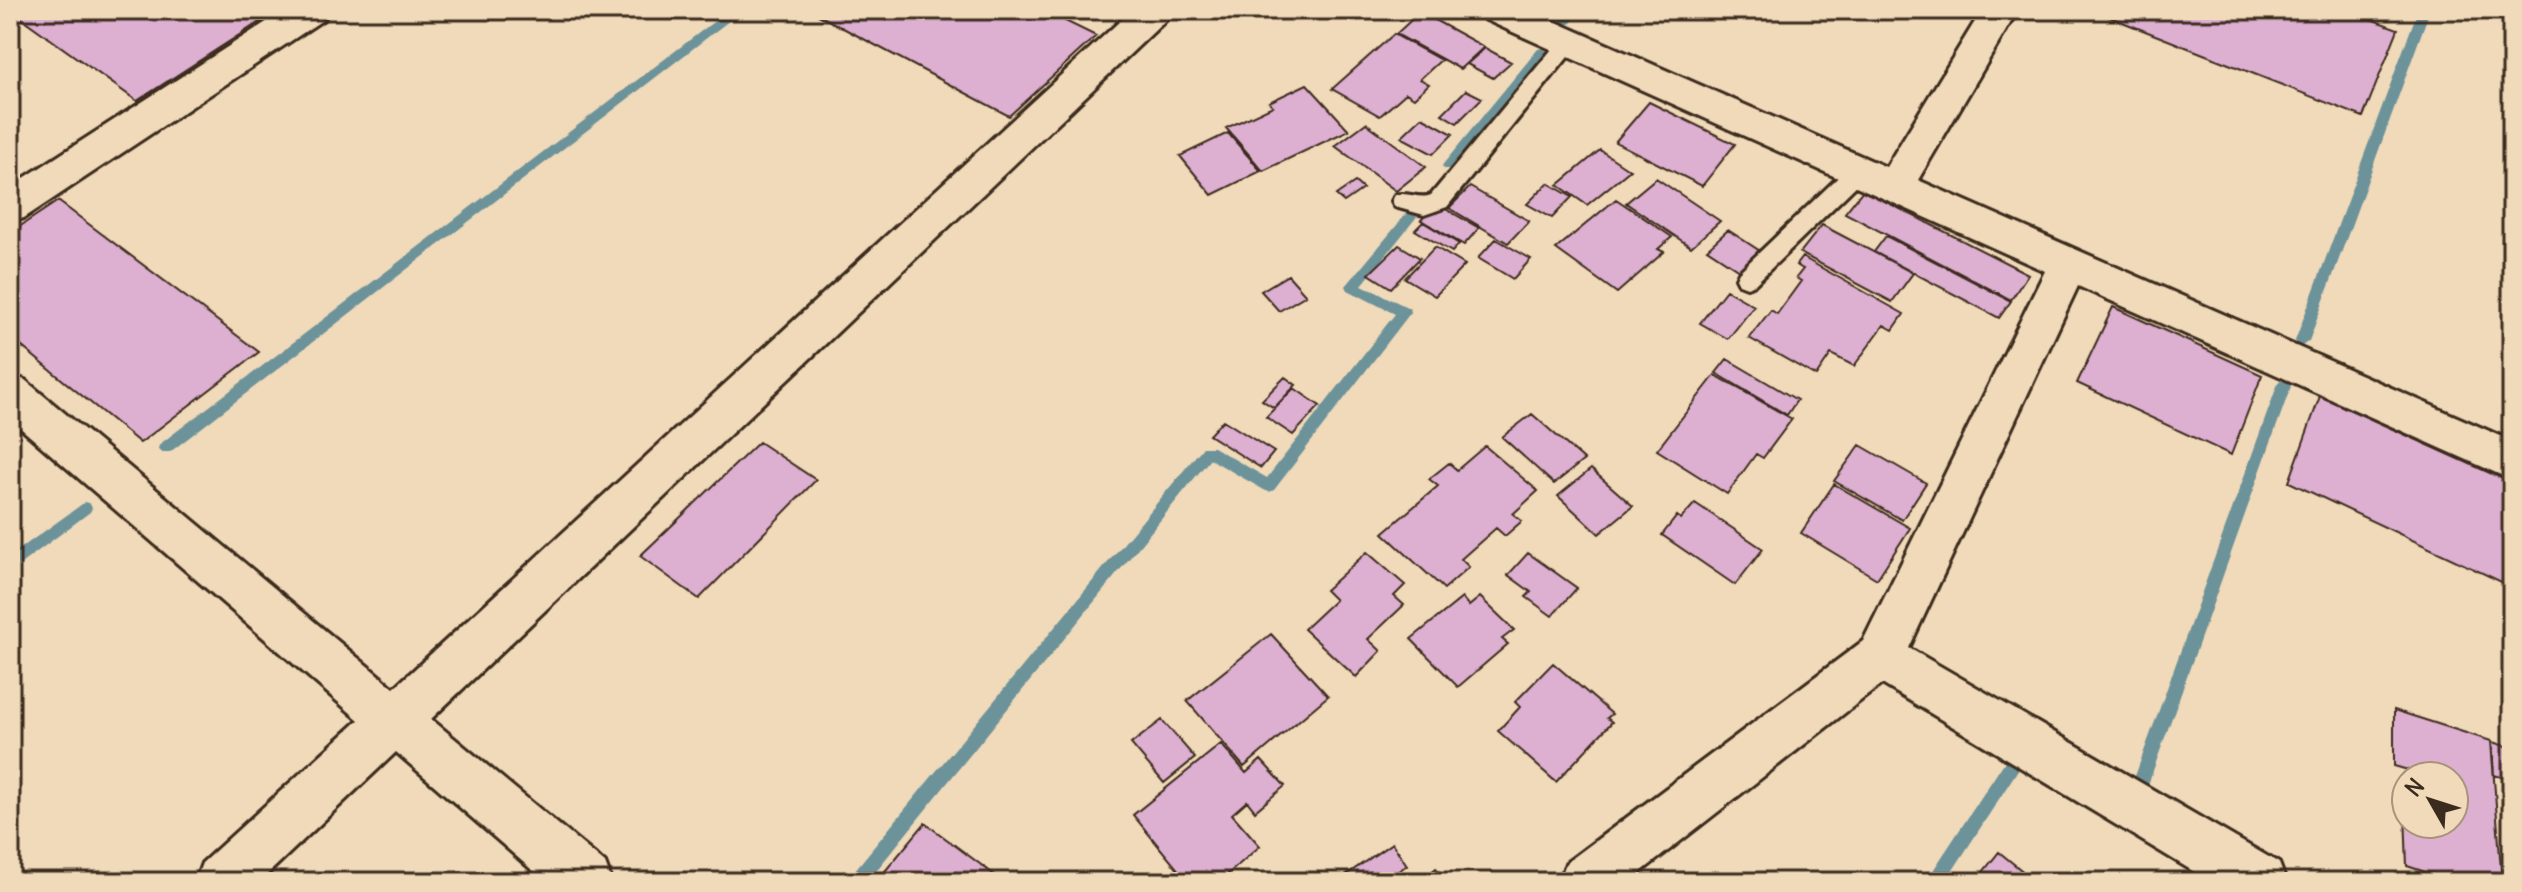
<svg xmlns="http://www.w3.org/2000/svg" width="2522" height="892" font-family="Delius,sans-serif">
  <rect width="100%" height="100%" fill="#f0dab9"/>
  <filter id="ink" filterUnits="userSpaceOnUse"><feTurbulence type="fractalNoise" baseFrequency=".0125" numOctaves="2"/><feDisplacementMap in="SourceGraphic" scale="16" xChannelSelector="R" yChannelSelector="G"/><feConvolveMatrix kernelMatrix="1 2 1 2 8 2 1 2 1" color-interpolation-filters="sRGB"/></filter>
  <g filter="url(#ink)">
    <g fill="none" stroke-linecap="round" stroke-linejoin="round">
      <path fill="#6c929a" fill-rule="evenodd" d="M729,10H743L170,452H160L158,448L160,444Z
        M1570,10H1582L1570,24H1562L1560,21Z
        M2418,10H2430L2309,341L2302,346L2297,345L2295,341Z
        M1542,48L1548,52L1546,55L1452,169H1444L1442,166L1444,163L1538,49Z
        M1411,211L1415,213L1417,216L1415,219L1362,285L1409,308L1411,312L1274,490L1269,492L1264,490L1210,459L867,882H848L850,876L1203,447H1213L1267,478L1395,314L1348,290L1346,286L1407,213Z
        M2284,380L2289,382L2291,386L2150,779L2148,785L2142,787L2136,785L2134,779L2277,386L2279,382Z
        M85,502L90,504L92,508L90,512L10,572V556Z
        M2015,752L2021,755L2023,760L2021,765L1946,881H1934L1932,875L1934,869L2009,755Z"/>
    </g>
    <path fill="#ddafd1" stroke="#3b2a1e" stroke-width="2" d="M10,10H278L137,101Z
      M809,10H1043L1096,36L1009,116Z
      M2092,10H2346L2398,29L2363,117Z
      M1420,12L1484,47L1460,69L1396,34Z
      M1394,34L1441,60L1420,79L1429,84L1414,98L1406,93L1380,116L1332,89Z
      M1485,48L1511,62L1493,78L1467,64Z
      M1307,84L1349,130L1263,171L1226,128L1273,106L1269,102Z
      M1466,90L1482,98L1457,123L1442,114Z
      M1649,102L1735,144L1702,186L1615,142Z
      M1422,117L1453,134L1433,154L1401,137Z
      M1366,123L1426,167L1396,191L1335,146Z
      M1228,133L1261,171L1212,195L1180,156Z
      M1600,150L1630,170L1587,205L1558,185Z
      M1656,178L1720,221L1691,247L1626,203Z
      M1355,182L1363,189L1344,202L1336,195Z
      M1548,183L1572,197L1552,218L1527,204Z
      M1470,187L1529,221L1508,243L1449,208Z
      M1863,190L2028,274L2011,300L1845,213Z
      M1616,199L1672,237L1658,249L1664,252L1617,293L1556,249Z
      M58,201L259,352L140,443L10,337V233Z
      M1442,207L1479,228L1464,245L1421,220L1431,210L1436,213Z
      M1423,222L1459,244L1452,252L1415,230Z
      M1822,225L1913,273L1892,302L1800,253Z
      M1728,230L1763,253L1742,272L1707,249Z
      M1886,236L2011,301L1999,318L1874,252Z
      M1496,239L1531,259L1513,279L1478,258Z
      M1399,245L1420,258L1391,288L1369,274Z
      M1435,247L1465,265L1435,296L1405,278Z
      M1802,257L1904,314L1893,330L1884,325L1854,366L1831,354L1816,376L1749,338L1771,310L1777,314L1801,281L1796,278L1803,269L1796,265Z
      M1288,275L1306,295L1279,311L1261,291Z
      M1726,290L1754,306L1728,339L1700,323Z
      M2113,307L2262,375L2231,455L2077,383Z
      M1727,359L1797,400L1787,415L1716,373Z
      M1715,375L1792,419L1763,458L1756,454L1727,494L1657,450Z
      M1285,377L1296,385L1274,408L1262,400Z
      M1294,388L1320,406L1293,435L1266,417Z
      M2320,396L2512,483V587L2289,482Z
      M1532,414L1584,460L1554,484L1502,437Z
      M1223,420L1274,452L1261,468L1209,435Z
      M759,442L816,480L699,599L640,556Z
      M1860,445L1926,483L1902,520L1834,481Z
      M1485,446L1538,491L1513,514L1522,521L1505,536L1496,528L1461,559L1469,567L1444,589L1383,533L1438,486L1429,479L1449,463L1457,470Z
      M1591,469L1633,506L1599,534L1558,496Z
      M1834,484L1910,528L1877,579L1801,533Z
      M1695,503L1763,549L1735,585L1662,535L1677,516L1681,519Z
      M1367,552L1405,585L1394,596L1404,605L1368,639L1381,651L1356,677L1304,629L1335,600L1325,590Z
      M1528,553L1577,588L1552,616L1526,597L1531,592L1508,575Z
      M1480,597L1514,630L1502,639L1508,644L1458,687L1411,639L1462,598L1469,606Z
      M1271,634L1328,696L1244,767L1187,701Z
      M1553,663L1612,714L1607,718L1612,722L1556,782L1498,731L1520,707L1515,702Z
      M2394,710L2491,741L2502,882H2456L2407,866L2405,813L2406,824H2454V776H2408V770L2394,766Z
      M1162,720L1195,758L1164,783L1131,744Z
      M2492,742L2512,748V780L2494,775Z
      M1221,744L1246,773L1261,760L1285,786L1255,811L1247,801L1232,814L1260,846L1219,882H1188L1133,815Z
      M925,823L1004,882H876Z
      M1392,843L1407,865L1383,882H1336Z
      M1999,852L2036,882H1975Z
      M1436,868L1449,882H1419Z"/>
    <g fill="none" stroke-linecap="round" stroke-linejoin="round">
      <defs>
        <path id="lane" d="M1569,35L1576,37L1579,42L1576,47L1447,207L1424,215L1395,207L1392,201L1395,195C1408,191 1419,200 1431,195L1562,37Z
          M1858,163L1865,165L1869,171L1865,177L1755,284L1747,287L1739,284L1736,278L1739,272L1851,165Z"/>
        <path id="street" d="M285,10H329L324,19L24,218L10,222V187Z
          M1132,10H1172L1167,19L431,719L605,863L612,882H546L396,752L259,882H195L202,863L359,720L10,419V375L25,380L394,688Z
          M1479,10H1529L1886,167L1982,10H2018L1918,180L2512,441V480L2078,286L1909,648L2279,863L2286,882H2211L1882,684L1628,882H1559L1566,863L1863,641L2045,271L1484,19Z"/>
      </defs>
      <use href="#lane" stroke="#3b2a1e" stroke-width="6"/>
      <use href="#street" stroke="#3b2a1e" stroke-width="6"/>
      <use href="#lane" fill="#f0dab9" fill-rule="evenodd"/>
      <use href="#street" fill="#f0dab9" fill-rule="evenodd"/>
    </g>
  </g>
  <rect width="2522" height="892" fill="none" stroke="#f0dab9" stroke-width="40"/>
  <rect x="20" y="20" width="2482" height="852" fill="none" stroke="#3b2a1e" stroke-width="3" filter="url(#ink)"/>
  <g transform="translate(2430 800) rotate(309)"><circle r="38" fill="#f0dab9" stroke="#a8947b" stroke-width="2"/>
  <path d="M0-6L14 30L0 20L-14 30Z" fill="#3b2a1e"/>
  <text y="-12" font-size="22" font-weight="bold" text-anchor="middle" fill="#3b2a1e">N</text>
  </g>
</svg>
